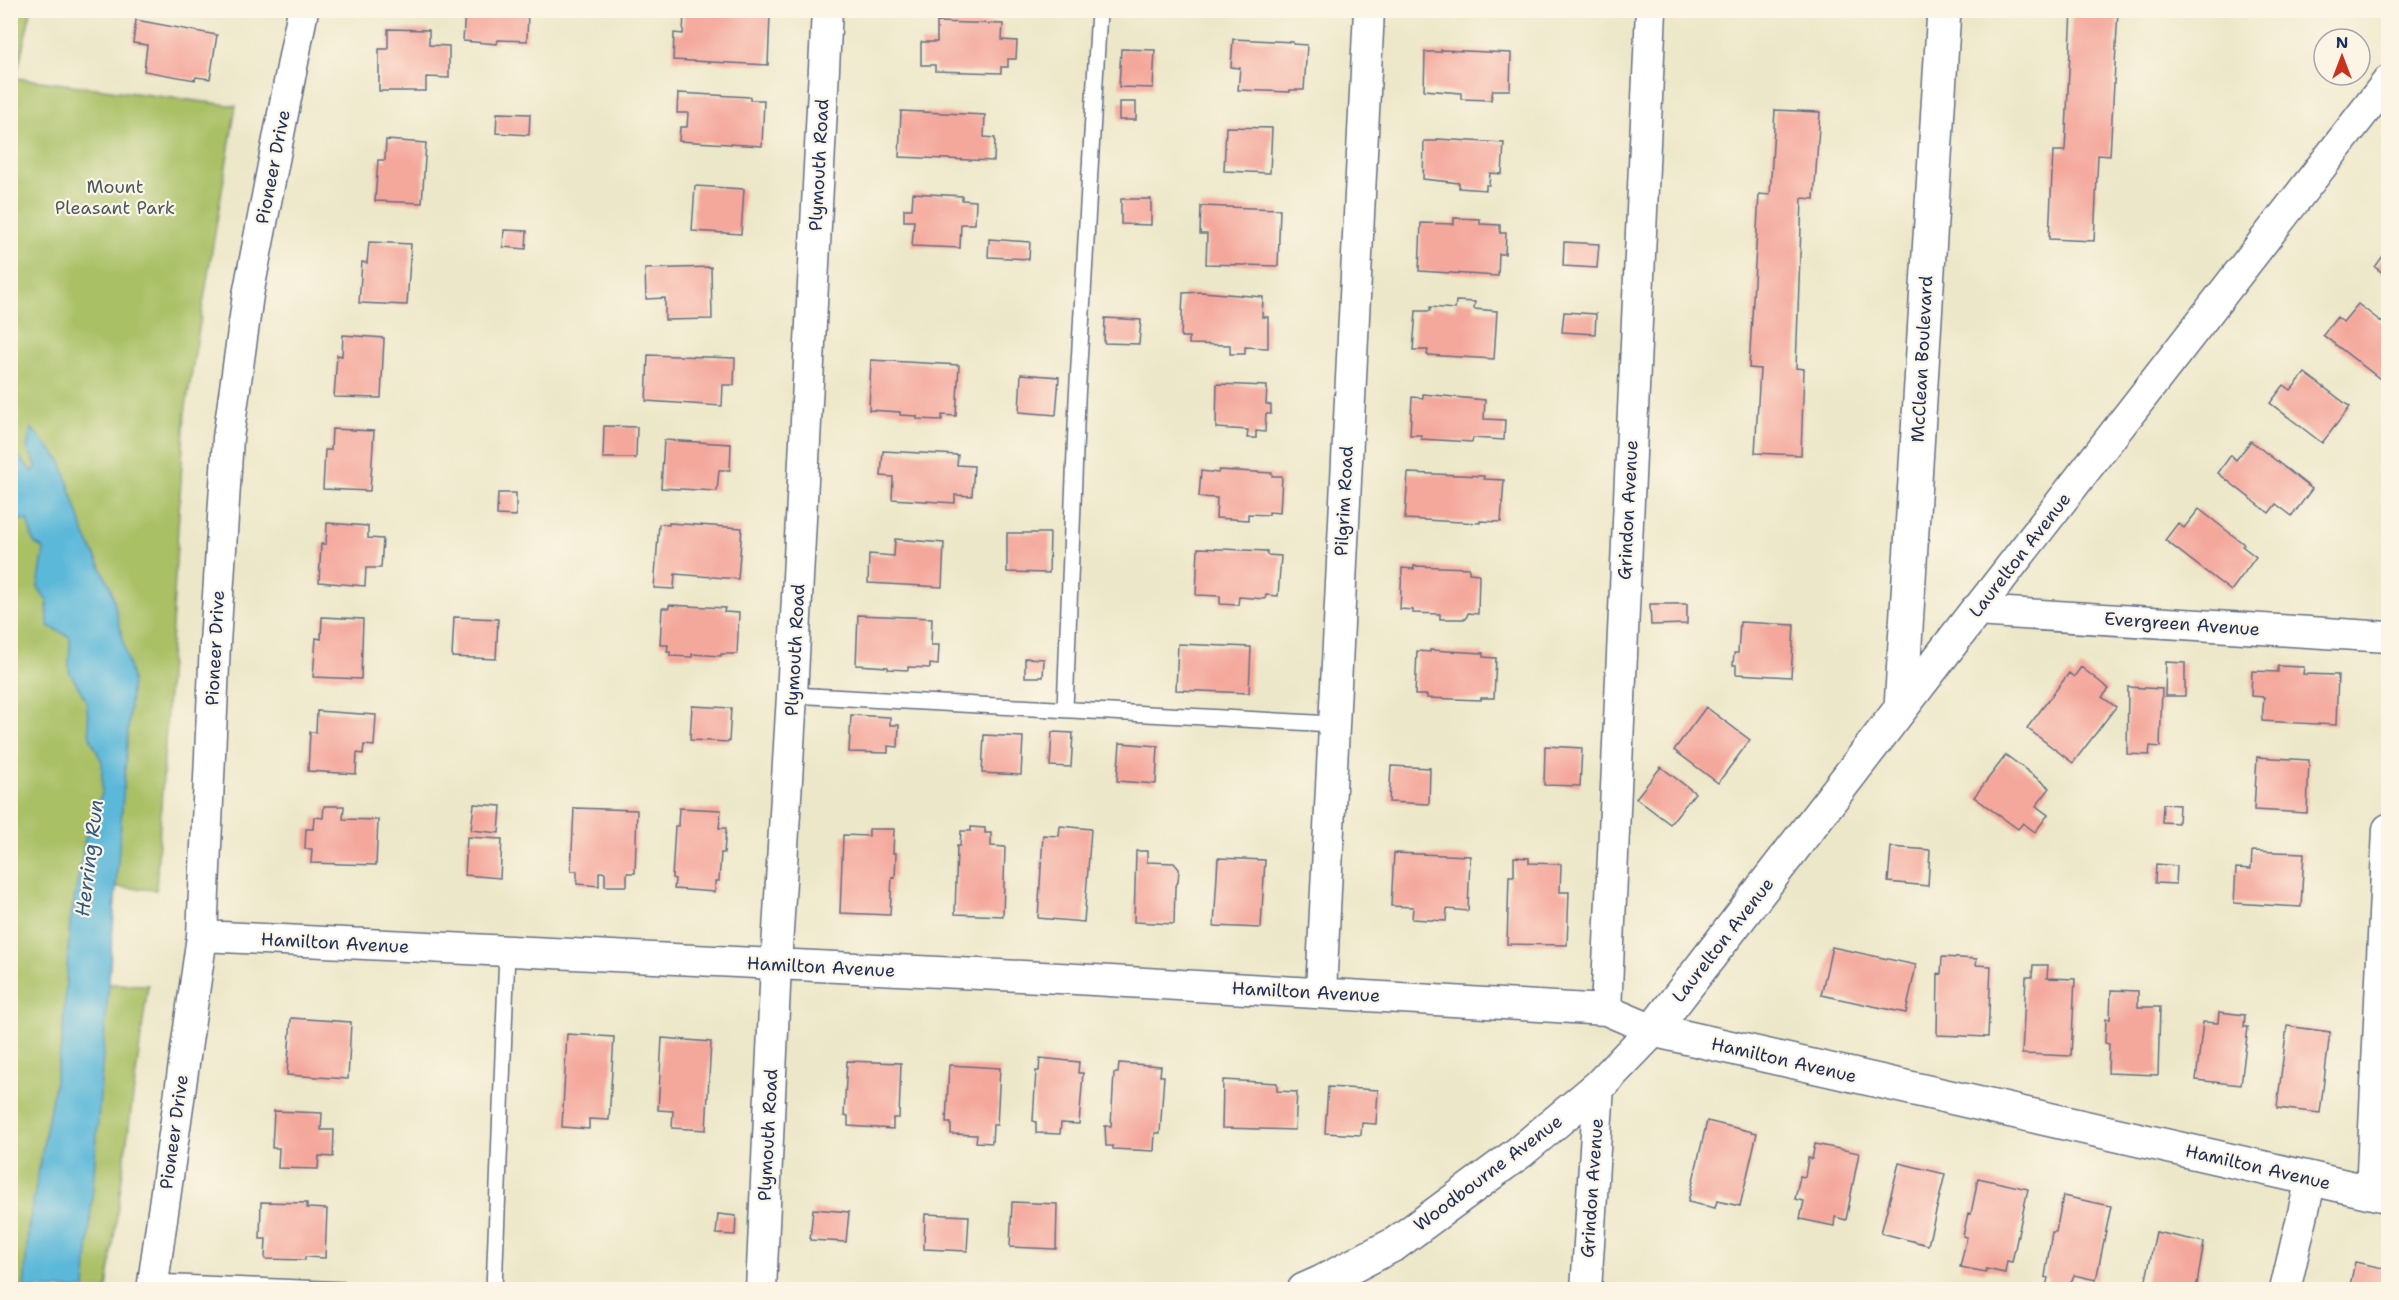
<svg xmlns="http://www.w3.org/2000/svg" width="2399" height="1300" font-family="'Shantell Sans',sans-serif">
  <rect width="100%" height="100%" fill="#fcf5e5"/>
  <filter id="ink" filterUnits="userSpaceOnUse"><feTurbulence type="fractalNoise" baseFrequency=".0167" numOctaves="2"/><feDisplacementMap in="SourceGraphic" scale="12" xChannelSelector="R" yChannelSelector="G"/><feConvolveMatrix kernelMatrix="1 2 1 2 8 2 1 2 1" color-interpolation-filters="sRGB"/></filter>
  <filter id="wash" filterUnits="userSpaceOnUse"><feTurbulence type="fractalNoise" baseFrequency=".008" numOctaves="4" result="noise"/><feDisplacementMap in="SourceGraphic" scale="24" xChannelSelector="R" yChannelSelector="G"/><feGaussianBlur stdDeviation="1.35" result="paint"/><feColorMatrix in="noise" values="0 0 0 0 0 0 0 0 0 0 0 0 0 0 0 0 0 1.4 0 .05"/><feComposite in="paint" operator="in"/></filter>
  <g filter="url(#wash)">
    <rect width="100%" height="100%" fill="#ede7c9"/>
    <path fill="#a9c065" stroke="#627862" stroke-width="1.5" d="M10,11H31L16,78L236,106L185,413L156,890L90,885L80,983L148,985L107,1289H11Z"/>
    <path fill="#5bb8d9" stroke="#3b749c" stroke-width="1.5" d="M31,428L61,461L85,535L111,588L132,679L85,1289H24L28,1229L62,1042L70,923L85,839L102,793V762L90,737L86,700L69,671L70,637L48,626L47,601L38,587L44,549L34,543L27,520L11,519V449L32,471L37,467L27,448Z"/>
    <g id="blocks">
      <path fill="#f4a89c" d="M465,10H528L527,41L498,40L497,44L463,41Z
        M684,10L770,15L768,65L673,60L674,33L683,34Z
        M2072,10H2118L2110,156L2098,155L2094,241L2049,239L2053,151H2065Z
        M136,20L217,35L210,79L196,77L195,80L144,71L147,45L133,43Z
        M937,22L1003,24L1002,40L1017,41L1016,59H1008V67H1001V73L935,71V65H921V42H937Z
        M388,29L429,30V45L449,46V78L426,77V91H379V49H388Z
        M1233,39L1293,42V44L1307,45L1304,90H1290V92L1238,90L1240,68L1231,67Z
        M1121,49L1155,50L1153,88L1119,87Z
        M1441,50L1511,53L1510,90H1493L1491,100L1461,99V93L1424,90L1425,52H1441Z
        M678,93L750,97V100H764L762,146L679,141L680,127H687L688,113H677Z
        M1119,102H1136V120H1119Z
        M1775,110L1820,112L1814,199L1802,198L1796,368L1804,369L1801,455L1755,453L1760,369L1749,368L1754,282L1759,194L1770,195Z
        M901,111L985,115L984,137L995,138L994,161L899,157Z
        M497,113L530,114L529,135L496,133Z
        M1226,127L1272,128L1270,173L1224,171Z
        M1437,139L1504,143L1502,174L1490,173L1489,185H1486V190L1459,188V183L1423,179L1424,141H1437Z
        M386,140L426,143L422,203L375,201L378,160H385Z
        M695,186L744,189L741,234L692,231Z
        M913,193L962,196V200L976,201L975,224H961L960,248L912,246L914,221H904V209H912Z
        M1121,199H1151V225L1121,224Z
        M1201,206L1280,209L1278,266L1206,264L1207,234H1200Z
        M1454,218L1480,219V224L1500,225V233H1506L1505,254H1499L1498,276L1419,271L1421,223L1454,224Z
        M504,230L527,231L526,249L503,247Z
        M989,239L1030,242L1029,259L988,257Z
        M369,242L411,244L407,305L359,303L362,262L367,263Z
        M1564,242L1599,244L1597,268L1563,266Z
        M2388,249V277L2375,267Z
        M711,267L712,319L665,320V298L646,299L645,269Z
        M1202,292L1263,297L1262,317H1268V348L1245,347V354H1230V345L1189,344V337H1181L1183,293Z
        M1456,301L1475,302L1474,309L1497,311L1494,359L1427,355L1428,350H1413L1416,311H1430V307L1455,309Z
        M2358,304L2388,327V385L2323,335L2337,317L2343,322Z
        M1564,312L1596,314L1595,334L1562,332Z
        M1105,318L1141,320L1139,344L1104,343Z
        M343,335L384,338L381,398L334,397L337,355L342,356Z
        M648,355L735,358L734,385H723L722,406L646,401Z
        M871,360L959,365L956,416L942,415V420L917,419V416L900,415V412L869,410Z
        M2305,373L2350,407L2322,443L2270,403L2284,385L2291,390Z
        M1021,374L1059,377L1056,415L1019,412Z
        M1217,384L1267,386L1266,404L1271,405V414H1266L1265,432L1256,431V438H1247L1248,430L1216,428Z
        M1423,394L1485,400L1484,419L1505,420L1504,440L1473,438L1472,442L1421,439V435H1410L1412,397L1423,398Z
        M604,426L637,427L636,458H603Z
        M332,429L374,431L370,491L323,489L325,450H331Z
        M664,440L731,444L730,470H719L717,491L661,488Z
        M2251,441L2312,489L2292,516L2276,504L2269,513L2218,473L2231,455L2236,460Z
        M883,451L958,455L957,465L974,466L972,496L955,495V503L892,499L893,477L881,476Z
        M1219,470L1272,473V476H1282L1280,513L1269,512V515L1248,514V520L1216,518L1217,498L1199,497L1201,471L1218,473Z
        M1408,473L1484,476V479L1504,480L1501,522L1480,521V523L1405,519Z
        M498,493H516V516L497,515Z
        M2199,509L2244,544L2242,546L2256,557L2231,591L2165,540L2178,523L2184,528Z
        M327,523L368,526V538L383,539L381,568H366L365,586L319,582L321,544H326Z
        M669,523L742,528L738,579L675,574L674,589L654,588L659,524L669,525Z
        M1007,533H1050L1049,573L1007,572Z
        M895,539L944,543L942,587L868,583L869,554L894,556Z
        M1198,548L1267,551V555L1281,556L1278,596L1266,595L1265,599L1239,597L1238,605L1220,604V596L1196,595Z
        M1414,566L1469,568V573L1479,574L1478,614L1468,613L1466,619H1440V614L1413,613V610L1400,609L1402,568L1414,569Z
        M1650,604H1687V624L1651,625Z
        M669,605L725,608L724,612L739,613L737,654H721V656L692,654V657L670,656V652H667L668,645H660L662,608H669Z
        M858,615L932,618L931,645H939L938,665L930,664V668L908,667V670L888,669V667L856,665Z
        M322,617L363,619L361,679L313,677L316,638L321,639Z
        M454,617L498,619L496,659L452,657Z
        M1740,622L1794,625L1791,677L1736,674V665H1733L1734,653H1738Z
        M1178,644L1251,647L1249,693L1176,690Z
        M1430,650L1483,653V657L1496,658L1494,698H1481V700L1427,698V695H1415L1417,651L1430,652Z
        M1025,658L1044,659L1043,677H1025Z
        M2166,662L2185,663V696H2165Z
        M2278,666L2304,667L2303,674L2338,675L2336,725L2262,721L2264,697L2251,696L2252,671L2278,672Z
        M2081,667L2109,689L2102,697L2116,707L2073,763L2027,728L2069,673L2074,677Z
        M2128,687L2162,689L2160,747L2150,746L2149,755L2127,754Z
        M692,706L731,708L729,742L690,740Z
        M1706,707L1750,740L1718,783L1674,750Z
        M317,711L376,715L374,746L364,745L363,754L357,753L356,774L308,771L310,732H316Z
        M851,715L890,717V725H899L898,747L888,746V753L849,752Z
        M1052,732L1073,733L1071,767L1050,766Z
        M984,735L1023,737L1021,775L982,773Z
        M1120,743L1158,746L1156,784L1117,781Z
        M1545,746L1582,748L1580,786L1544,785Z
        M2006,755L2050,788L2036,806L2048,815L2035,832L2023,823L2018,829L1974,797Z
        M2257,757L2309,760L2307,813L2254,810Z
        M1391,766L1430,768L1429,804L1389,802Z
        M1661,767L1695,793L1670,824L1636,798Z
        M474,804L501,806L499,833L471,830Z
        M2163,804L2179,805L2178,823L2162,822Z
        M324,806H344L343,819L378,820L376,865L311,863L312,849H305L306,829H313L314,817L323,818Z
        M574,808L637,810L635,873H627V886H605V873L602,872H599V886L577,884V871H571Z
        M679,808L721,810L719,828H726L724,853H721L719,881H715V892L674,889L675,879L672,878L675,826H678Z
        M1060,826L1091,829L1084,922L1038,918L1043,835L1059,836Z
        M971,827L985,828V833H991V846L1005,847L1003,916L955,914L957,846H960L961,831H971Z
        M869,829H894L893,853H896L895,878L892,877L890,915L840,913L843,835L869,836Z
        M467,837L502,839L500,878L465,875Z
        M1891,847L1930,850L1928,886L1888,882Z
        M1136,851H1147V862L1174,863L1179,869L1178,882L1175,887L1174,924L1134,922Z
        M2252,851L2304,853L2301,907L2234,903L2236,868L2251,869Z
        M1394,853L1470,856L1468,911L1447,909L1446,921L1412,919L1413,907L1391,906Z
        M1514,857L1529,858V863L1561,864L1560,892H1569L1567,945L1507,944L1509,876H1514Z
        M1218,858L1265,860L1261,928L1214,926Z
        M2156,864L2177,866L2176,884L2155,883Z
        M1832,947L1916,965L1906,1013L1821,995Z
        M1942,957L1977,959L1976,965L1991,966L1988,1037L1937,1035L1938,973L1941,974Z
        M2033,965H2048L2047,978L2075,979L2071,1056L2022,1054L2026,977H2032Z
        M2111,990L2138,991V1007H2160L2158,1075L2108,1073L2109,1044L2105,1043L2106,1019H2110Z
        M2219,1012L2245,1015L2244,1027H2248L2241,1085L2196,1080L2203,1022L2218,1023Z
        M291,1018L351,1022L348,1079L287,1075Z
        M2287,1026L2330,1032L2320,1113L2277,1108Z
        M567,1034L614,1037L609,1120L589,1119V1129L562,1127Z
        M662,1038L711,1042L706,1130L672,1128L673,1111L658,1110Z
        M1040,1058L1079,1062L1078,1073H1083L1079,1124L1061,1123L1060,1134L1036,1133V1122L1033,1121L1036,1071H1039Z
        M847,1061L901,1063L899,1118H893V1129L848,1126V1116H844Z
        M1119,1063L1161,1066L1160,1076H1164L1160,1133H1155L1154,1151L1113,1149V1146H1106L1105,1126H1111L1114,1073H1118Z
        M949,1065L1000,1068L997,1125H993L992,1143L976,1142L977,1135L951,1134V1123H946Z
        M1223,1080L1277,1083V1091L1297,1092L1295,1130L1222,1128Z
        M1328,1087L1378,1090L1376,1124L1362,1123L1361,1135L1325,1133Z
        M274,1111L322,1113L321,1130H334L333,1157L319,1156L318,1169L278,1168L279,1148H272Z
        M1707,1121L1757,1133L1740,1206L1717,1201L1715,1208L1688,1202Z
        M1815,1144L1859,1153L1846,1220L1835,1217L1834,1226L1800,1219L1804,1201L1795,1199L1800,1176L1805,1177L1808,1158L1812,1159Z
        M1899,1163L1945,1174L1928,1245L1881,1233Z
        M1978,1178L2028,1189L2012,1262L2007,1261L2005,1273L1986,1269V1272L1960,1267L1967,1237L1963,1236L1968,1213L1971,1214Z
        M2063,1196L2111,1206L2096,1280L2074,1275L2068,1290L2046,1287L2048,1278L2045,1277L2052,1232H2056Z
        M261,1202L307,1203V1208L327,1209L325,1258L305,1257V1260L265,1259L266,1239H260Z
        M1012,1202L1057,1204L1056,1249L1010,1247Z
        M813,1209L849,1212L846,1242L810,1240Z
        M718,1214L736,1216L735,1235L716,1234Z
        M925,1214L969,1216L967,1251L924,1249Z
        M2156,1232L2204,1242L2196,1290H2148L2149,1284H2145Z
        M2355,1262L2388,1269V1290H2349Z"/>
    </g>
  </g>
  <g filter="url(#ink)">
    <use href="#blocks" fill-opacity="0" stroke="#646f83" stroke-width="1.5"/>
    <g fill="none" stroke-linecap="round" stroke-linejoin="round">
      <defs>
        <path id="lane" d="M792,695L1333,724
          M1065,709L1077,400L1099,10
          M153,1282L347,1290
          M494,1290L507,952"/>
        <path id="street" d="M1976,611L2388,81
          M1976,611L2388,637
          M202,936L1042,977L1606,1010L1653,1030
          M1321,992L1369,10
          M1606,1010L1651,10
          M2371,1193L2388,829
          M152,1290L202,936L215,643L228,438L248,295L303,10
          M761,1290L776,965L792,695L827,10
          M1586,1290L1599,1086
          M2285,1290L2311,1179"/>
        <path id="secondary" d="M1901,708L1944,10
          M1653,1030L2388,1196
          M1304,1290L1322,1282L1395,1244L1520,1152L1599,1086L1653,1030L1976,611"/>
      </defs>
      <use href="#lane" stroke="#646f83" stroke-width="18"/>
      <use href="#street" stroke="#646f83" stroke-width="33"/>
      <use href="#secondary" stroke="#646f83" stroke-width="36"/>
      <use href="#lane" stroke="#fff" stroke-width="15"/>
      <use href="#street" stroke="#fff" stroke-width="30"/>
      <use href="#secondary" stroke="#fff" stroke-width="33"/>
    </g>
  </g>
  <g text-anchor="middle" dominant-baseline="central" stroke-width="4.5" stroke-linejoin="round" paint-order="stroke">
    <g font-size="18" fill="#1b2f5e" stroke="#fcf5e5">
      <text transform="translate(819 165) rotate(-87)">Plymouth Road</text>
      <text transform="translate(273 167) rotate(-79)">Pioneer Drive</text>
      <text transform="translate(1922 359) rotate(-87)">McClean Boulevard</text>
      <text transform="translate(1344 501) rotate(-87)">Pilgrim Road</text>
      <text transform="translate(1628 510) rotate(-87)">Grindon Avenue</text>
      <text transform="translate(2020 555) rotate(-52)">Laurelton Avenue</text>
      <text transform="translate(2182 624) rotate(4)">Evergreen Avenue</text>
      <text transform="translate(215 648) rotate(-87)">Pioneer Drive</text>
      <text transform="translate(795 650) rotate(-87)">Plymouth Road</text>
      <text transform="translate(1723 940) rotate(-52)">Laurelton Avenue</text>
      <text transform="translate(335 943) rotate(3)">Hamilton Avenue</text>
      <text transform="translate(821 967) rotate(3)">Hamilton Avenue</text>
      <text transform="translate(1306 992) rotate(3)">Hamilton Avenue</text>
      <text transform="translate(1784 1060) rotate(13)">Hamilton Avenue</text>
      <text transform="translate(174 1132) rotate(-82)">Pioneer Drive</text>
      <text transform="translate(768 1135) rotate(-87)">Plymouth Road</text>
      <text transform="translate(2258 1167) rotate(13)">Hamilton Avenue</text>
      <text transform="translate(1488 1173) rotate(-37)">Woodbourne Avenue</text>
      <text transform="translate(1592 1188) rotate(-86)">Grindon Avenue</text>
    </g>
    <g font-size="18" fill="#465a60" stroke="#fcf5e5">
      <text x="115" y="187">Mount<tspan x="115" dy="21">Pleasant Park</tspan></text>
    </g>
    <g font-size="20" font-style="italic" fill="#2e5883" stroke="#fcf5e5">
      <text transform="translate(89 858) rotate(-83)">Herring Run</text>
    </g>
  </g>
  <rect width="2399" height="1300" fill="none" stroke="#fcf5e5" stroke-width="36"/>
  <g transform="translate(2342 57)"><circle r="28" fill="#fcf5e5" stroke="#a2a6af" stroke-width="1.5"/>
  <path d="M0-4.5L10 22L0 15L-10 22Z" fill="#c8321e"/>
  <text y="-9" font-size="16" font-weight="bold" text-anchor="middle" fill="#1b2f5e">N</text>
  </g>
</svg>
